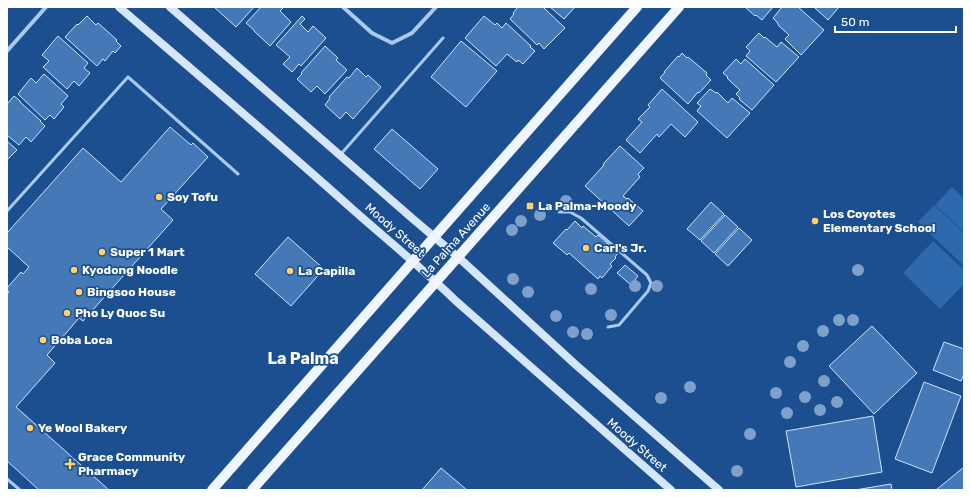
<svg xmlns="http://www.w3.org/2000/svg" width="971" height="497" font-family="Rubik,sans-serif">
  <rect width="100%" height="100%" fill="#1b4f8f"/>
  <path fill="#2e69ad" d="M952,187L964,199V232L935,205Z
    M934,205L964,233V266L918,222Z
    M933,241L964,270V284L940,309L903,273Z"/>
  <path fill="#4478b7" stroke="#cfe3fa" d="M214,7H254L236,27Z
    M261,7H284L280,11L291,22L270,46L254,31V30L246,23Z
    M518,7H543L565,28L544,49L539,43L537,45L510,19L514,14L513,13Z
    M550,7H575L564,19Z
    M745,7H773L762,20L756,15L755,16Z
    M782,7H789L790,8L791,7H798L824,30L801,55L785,39L789,35L779,26L777,22L773,18Z
    M814,7H839L828,20Z
    M87,16L96,25L98,23L117,40L116,41L121,46L115,53L113,51L105,61L103,59L97,66L65,37L77,24L78,25Z
    M302,16L305,19L300,24L308,32L313,26L326,38L301,66L299,64L292,72L283,64L290,57L276,45Z
    M484,16L495,25L497,23L502,28L506,23L531,46L530,47L535,51L523,64L518,60L517,62L507,54L496,66L465,38Z
    M759,33L764,38L765,37L777,47L781,42L799,57L776,82L746,56L750,51L746,47Z
    M58,36L88,63L84,68L90,73L79,86L74,81L67,89L43,67L49,61L42,55Z
    M461,41L497,71L466,107L431,77Z
    M325,46L338,58L336,60L347,70L325,94L317,86L311,92L297,79L302,74L301,73Z
    M682,53L687,58L688,57L707,73L706,75L711,80L699,93L698,92L688,104L660,78L665,72H664L678,56L679,57Z
    M736,59L741,64L745,59L774,85L752,110L739,99L740,98L736,94L740,90L730,81L727,78L728,77L723,73Z
    M357,68L366,77L368,75L381,87L353,119L346,112L340,119L325,105L330,98L329,97L347,77L349,78Z
    M44,74L68,96L61,104L64,107L54,119L50,115L45,120L18,94L31,78L36,83Z
    M662,89L698,122L685,137L671,124L659,137L657,134L640,153L626,140L642,122L638,119L650,107L648,105Z
    M710,89L716,93L717,92L728,103L732,98L750,113L727,138L697,111L701,106L697,103Z
    M14,96L20,101V102L41,121H40L45,126L31,142L26,137L19,145L7,135V104Z
    M170,127L191,145L193,143L208,157L161,209L173,220L83,321L79,318L47,355L55,363L16,407L109,490H39L7,461V294L9,292L7,291V288L21,272L23,274L29,267L7,247V233L83,148L121,182Z
    M392,129L438,169L420,189L374,149Z
    M7,141L17,150L7,160Z
    M620,146L644,168L638,174L640,177L623,196L627,199L628,198L643,211L629,226L585,186L604,165H603L605,162Z
    M711,202L724,214L700,240L687,229Z
    M725,215L738,227L714,253L701,241Z
    M575,221L582,228L583,226L596,237L598,235L618,253L615,257L616,258L610,264L612,266L602,278L600,276L598,279L569,253L567,255L553,243L566,229L567,230Z
    M739,228L752,240L728,266L715,254Z
    M288,237L324,269L291,306L255,274Z
    M625,265L638,276L631,285L617,273Z
    M872,326L917,373L874,414L829,366Z
    M944,342L964,349V374L961,381L933,370Z
    M924,382L961,396L932,473L895,459Z
    M873,416L882,472L796,487L786,431Z
    M964,467V490H936Z
    M441,468L467,490H422Z
    M891,484L892,490H855Z"/>
  <g fill="none" stroke-linecap="round" stroke-linejoin="round">
    <path stroke="#a9c9ee" stroke-width="3" d="M341,154L443,38
      M7,211L128,77L238,174
      M559,212H570L581,218L647,275L651,283L648,291L619,325L608,327
      M7,479L20,490"/>
    <path stroke="#a9c9ee" stroke-width="4" d="M343,7L372,33L392,43L412,33L436,7
      M7,51L46,7"/>
    <path stroke="#d6e6fa" stroke-width="8" d="M119,7C196,73 274,139 350,207C385,238 422,268 456,301L671,490
      M170,7L413,219L458,257L576,365L719,490"/>
    <path stroke="#f0f6ff" stroke-width="10" d="M212,490L413,261L637,7
      M252,490L679,7"/>
  </g>
  <g fill="#7ea0ca">
    <circle cx="566" cy="201" r="6"/>
    <circle cx="540" cy="215" r="6"/>
    <circle cx="521" cy="221" r="6"/>
    <circle cx="512" cy="230" r="6"/>
    <circle cx="858" cy="270" r="6"/>
    <circle cx="513" cy="279" r="6"/>
    <circle cx="635" cy="286" r="6"/>
    <circle cx="657" cy="286" r="6"/>
    <circle cx="591" cy="289" r="6"/>
    <circle cx="528" cy="292" r="6"/>
    <circle cx="611" cy="315" r="6"/>
    <circle cx="556" cy="316" r="6"/>
    <circle cx="839" cy="320" r="6"/>
    <circle cx="853" cy="320" r="6"/>
    <circle cx="823" cy="331" r="6"/>
    <circle cx="573" cy="332" r="6"/>
    <circle cx="587" cy="334" r="6"/>
    <circle cx="803" cy="346" r="6"/>
    <circle cx="790" cy="362" r="6"/>
    <circle cx="824" cy="381" r="6"/>
    <circle cx="690" cy="387" r="6"/>
    <circle cx="776" cy="393" r="6"/>
    <circle cx="805" cy="397" r="6"/>
    <circle cx="661" cy="398" r="6"/>
    <circle cx="837" cy="402" r="6"/>
    <circle cx="820" cy="410" r="6"/>
    <circle cx="787" cy="413" r="6"/>
    <circle cx="750" cy="434" r="6"/>
    <circle cx="737" cy="471" r="6"/>
  </g>
  <g fill="#ffd166" stroke="#1b4f8f" stroke-width="1.5">
    <circle cx="159" cy="197" r="4"/>
    <rect x="526" y="202" width="8" height="8" rx="2"/>
    <circle cx="815" cy="221" r="4"/>
    <circle cx="586" cy="248" r="4"/>
    <circle cx="102" cy="252" r="4"/>
    <circle cx="74" cy="270" r="4"/>
    <circle cx="290" cy="271" r="4"/>
    <circle cx="79" cy="292" r="4"/>
    <circle cx="67" cy="313" r="4"/>
    <circle cx="43" cy="340" r="4"/>
    <circle cx="30" cy="428" r="4"/>
    <path d="M68 458h4v4h4v4h-4v4h-4v-4h-4v-4h4z"/>
  </g>
  <g text-anchor="middle" dominant-baseline="central" stroke-width="3.5" stroke-linejoin="round" paint-order="stroke">
    <g font-size="12" font-weight="bold" fill="#fff" stroke="#1b4f8f" text-anchor="start">
      <text x="167" y="197">Soy Tofu</text>
      <text x="538" y="206">La Palma-Moody</text>
      <text x="823" y="214">Los Coyotes<tspan x="823" dy="14">Elementary School</tspan></text>
      <text x="594" y="248">Carl's Jr.</text>
      <text x="110" y="252">Super 1 Mart</text>
      <text x="82" y="270">Kyodong Noodle</text>
      <text x="298" y="271">La Capilla</text>
      <text x="87" y="292">Bingsoo House</text>
      <text x="75" y="313">Pho Ly Quoc Su</text>
      <text x="51" y="340">Boba Loca</text>
      <text x="38" y="428">Ye Wool Bakery</text>
      <text x="78" y="457">Grace Community<tspan x="78" dy="14">Pharmacy</tspan></text>
    </g>
    <g font-size="12" fill="#fff" stroke="#1b4f8f">
      <text transform="translate(395 230) rotate(41)">Moody Street</text>
      <text transform="translate(456 240) rotate(-48)">La Palma Avenue</text>
      <text transform="translate(637 445) rotate(41)">Moody Street</text>
    </g>
    <g font-size="16" font-weight="bold" fill="#fff" stroke="#1b4f8f">
      <text x="303" y="358">La Palma</text>
    </g>
  </g>
  <rect width="971" height="497" fill="none" stroke="#ffffff" stroke-width="16"/>
  <path d="M835 26v6h121v-6" fill="none" stroke="#ffffff" stroke-width="2"/>
  <text x="841" y="26" font-size="12" fill="#ffffff" stroke="#1b4f8f" stroke-width="3" paint-order="stroke">50 m</text>
</svg>
